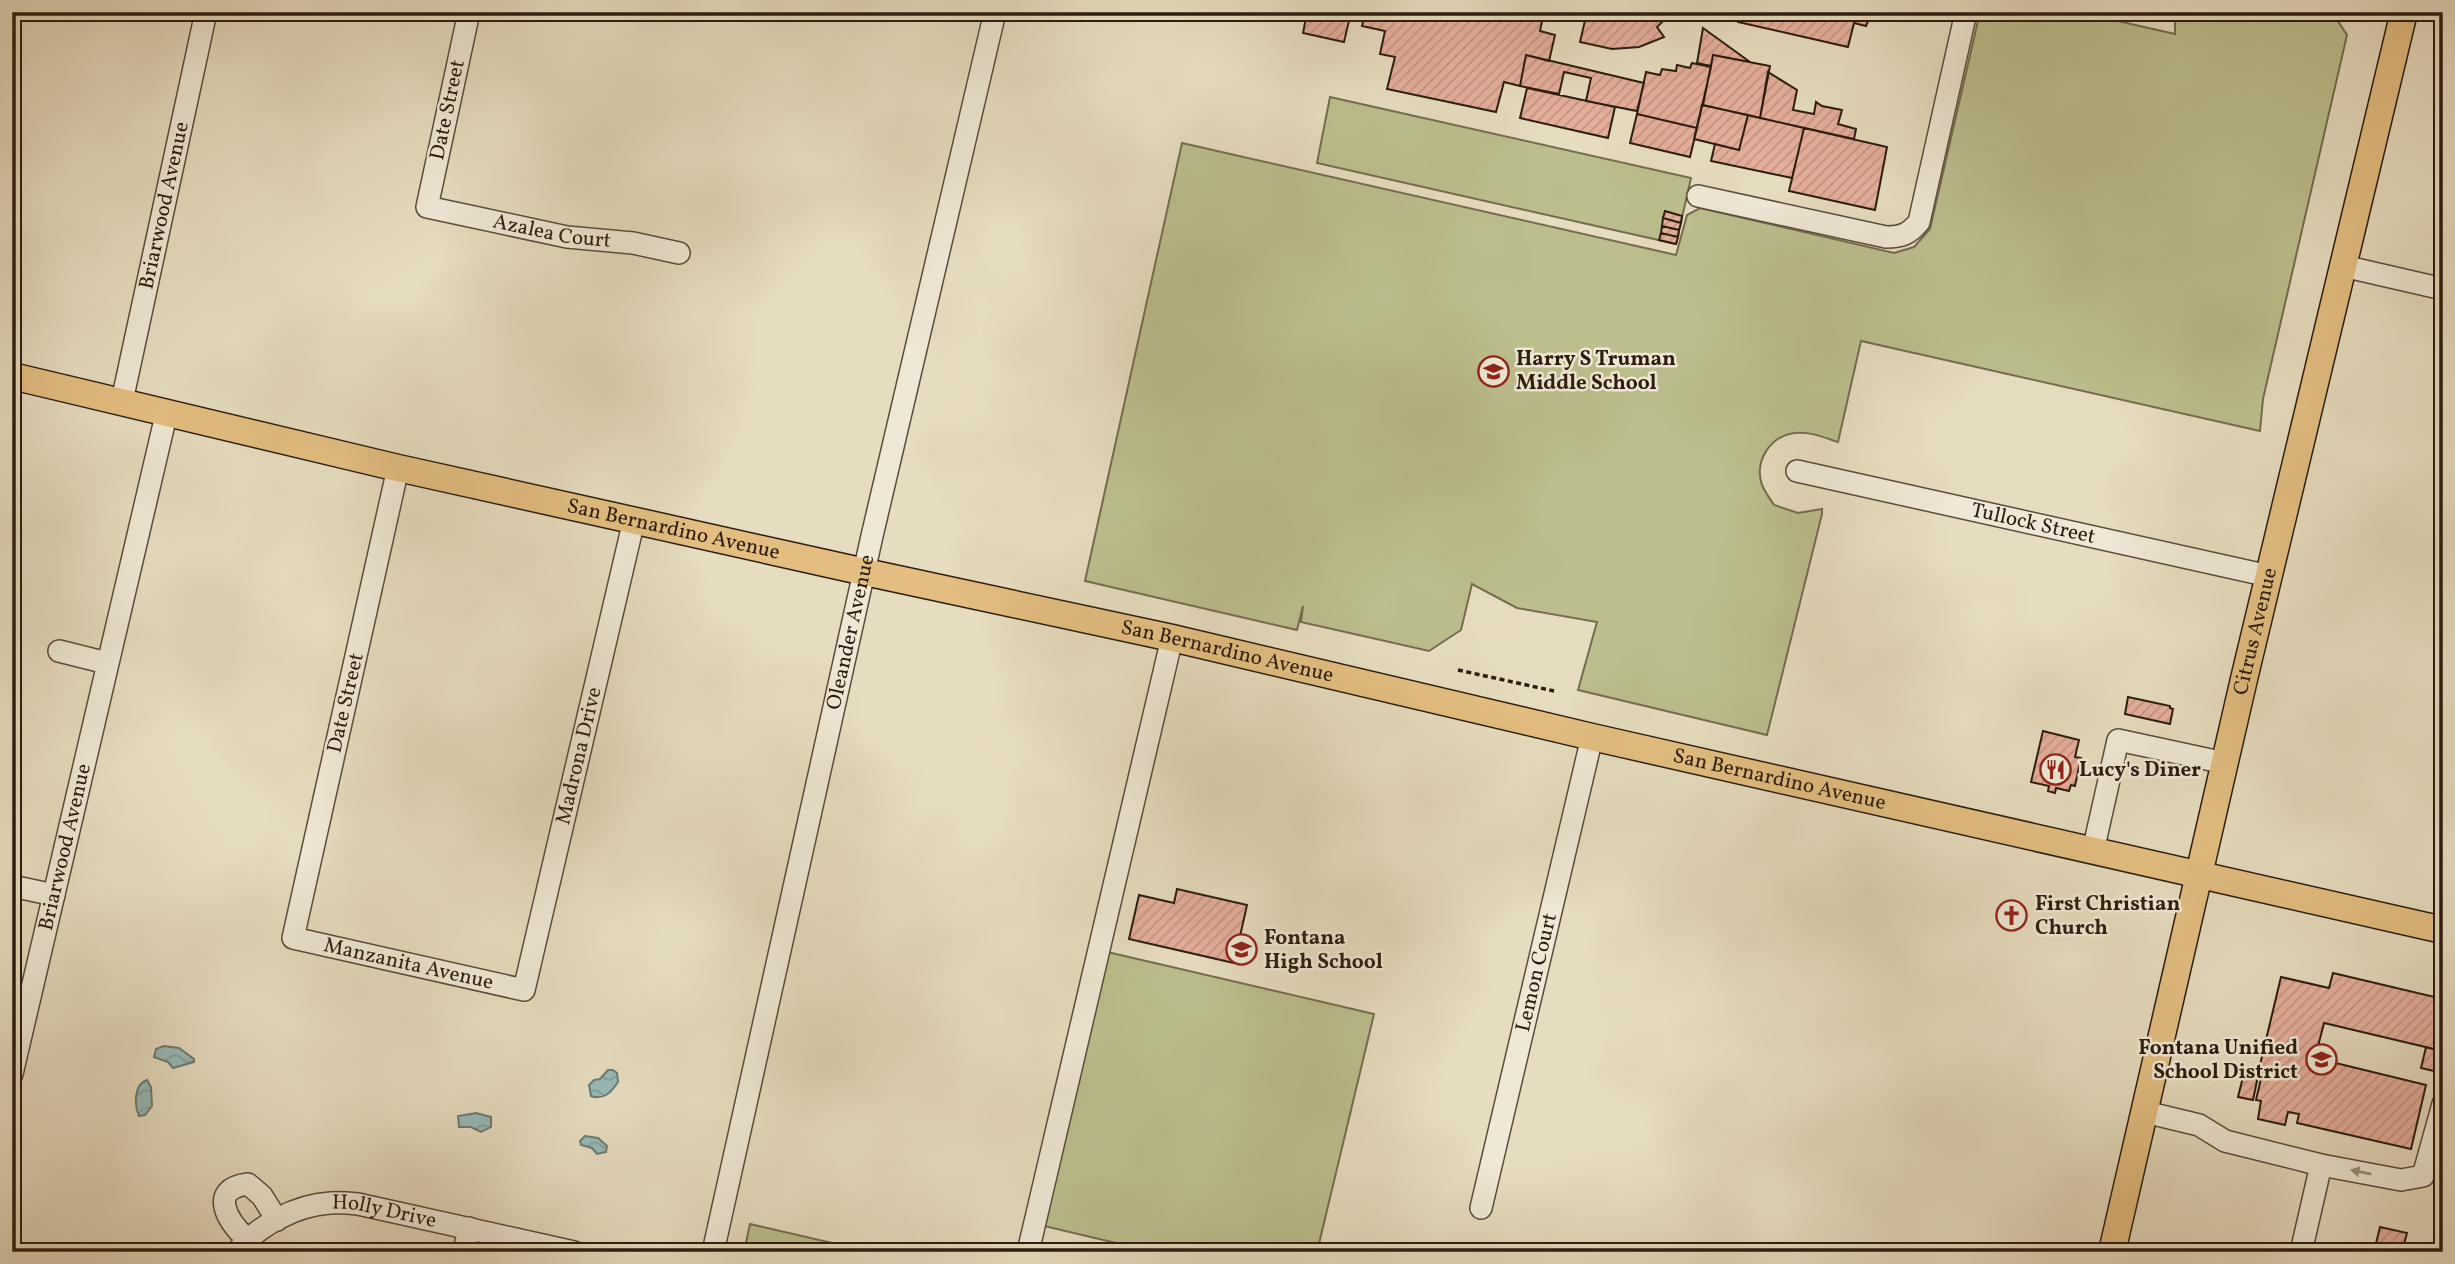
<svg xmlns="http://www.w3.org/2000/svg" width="2455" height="1264" font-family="Vollkorn,serif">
  <defs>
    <pattern id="water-waves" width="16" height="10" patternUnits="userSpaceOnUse" patternTransform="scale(1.75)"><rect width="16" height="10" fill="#97bab7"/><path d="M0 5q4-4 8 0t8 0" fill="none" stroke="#829f9c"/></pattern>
    <pattern id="building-hatch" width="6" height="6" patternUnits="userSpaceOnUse" patternTransform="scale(1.75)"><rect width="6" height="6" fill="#e4ae9b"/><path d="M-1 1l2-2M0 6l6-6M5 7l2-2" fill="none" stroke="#c49584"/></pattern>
  </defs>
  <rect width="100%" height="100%" fill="#e6dcbf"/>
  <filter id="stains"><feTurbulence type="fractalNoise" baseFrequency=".00286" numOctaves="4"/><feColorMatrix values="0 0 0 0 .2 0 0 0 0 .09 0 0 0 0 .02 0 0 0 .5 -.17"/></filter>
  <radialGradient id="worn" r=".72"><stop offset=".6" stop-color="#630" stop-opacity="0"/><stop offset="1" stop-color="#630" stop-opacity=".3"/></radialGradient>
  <path fill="#bcbe8d" stroke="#746d4e" stroke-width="2" d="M1980,12H2078L2175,34V14L2196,12H2332L2347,35L2263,399L2260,431L1861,341L1838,442C1825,438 1810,431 1795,433C1770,436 1754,461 1762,485C1765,492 1770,499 1774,505L1798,513L1822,509V514L1767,735L1578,690L1597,622L1517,608L1472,584L1461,630L1429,651L1301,622L1303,606L1297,630L1085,581L1182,143L1676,255L1687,215L1700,208L1894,253L1914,247L1930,229Z
    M1330,97L1691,178L1676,244L1317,163Z
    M1103,951L1374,1014L1317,1252H1154L1040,1225Z
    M750,1224L871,1252H744Z"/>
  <path fill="url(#water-waves)" stroke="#6c7b74" stroke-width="2" d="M164,1046L179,1048L194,1059V1062L173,1068L168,1062L154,1057L156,1049Z
    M608,1070H613L617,1073L618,1082C612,1091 604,1101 591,1096L589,1085L594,1080L600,1079Z
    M147,1080L151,1087L152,1106L145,1115L139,1116C134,1105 134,1084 147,1080Z
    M476,1113L491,1117V1127L481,1132L471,1127H459L458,1116Z
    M585,1136L598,1138L607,1146L606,1152L597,1154L592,1148L581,1145L580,1141Z"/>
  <path fill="url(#building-hatch)" stroke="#2c1c0f" stroke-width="2" d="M1307,12H1351L1344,42L1303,33Z
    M1365,12H1544L1540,31L1555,35L1549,61L1526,55L1520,86L1504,82L1496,112L1387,89L1395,57L1380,54L1385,31L1362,26Z
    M1587,12L1602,13L1672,12L1657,27L1664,37L1639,47L1612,49L1580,42Z
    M1740,12H1872L1866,26L1854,23L1848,47L1738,22Z
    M1703,28L1750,62L1713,55L1711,66L1697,63Z
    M1526,55L1644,83L1637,111L1586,101L1591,78L1564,72L1559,94L1520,86Z
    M1713,55L1770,66L1760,118L1703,105Z
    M1692,63L1711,67L1697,128L1637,114L1646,72L1660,75L1662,69L1676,71L1677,65L1690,68Z
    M1768,72L1797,90L1793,110L1814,114L1816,102L1822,106L1842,110L1838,124L1856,129L1854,139L1760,118Z
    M1527,88L1615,107L1608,138L1520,118Z
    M1702,105L1748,115L1739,150L1694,139Z
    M1637,114L1697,128L1690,157L1630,143Z
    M1748,115L1804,128L1792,178L1711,161L1715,144L1739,150Z
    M1804,128L1887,147L1875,210L1789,191Z
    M1665,211L1682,216L1681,223L1663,218Z
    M1663,218L1681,223L1679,230L1662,226Z
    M1662,226L1679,230L1678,237L1661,233Z
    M1661,233L1678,237L1676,244L1659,240Z
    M2128,697L2170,706V708L2173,709L2170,724L2125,714Z
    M2043,731L2079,740L2075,757L2081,758L2075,786L2071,785L2069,791L2056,788L2055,793L2048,791L2049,786L2031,782Z
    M1177,889L1247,905L1234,963L1129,939L1139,895L1174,903Z
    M2333,973L2443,999V1030L2440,1044L2436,1043L2434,1049L2324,1023L2315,1058L2426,1085L2411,1149L2297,1123L2299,1114L2288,1112L2285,1125L2258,1119L2261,1101L2256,1100L2263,1070L2259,1069L2281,977L2329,988Z
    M2426,1047L2439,1051L2434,1071L2421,1068Z
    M2244,1073L2258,1076L2253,1100L2238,1097Z
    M2380,1227L2407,1233L2402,1252H2374Z"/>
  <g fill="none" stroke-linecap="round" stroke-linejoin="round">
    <defs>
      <g id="minor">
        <path id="s1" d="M469,12L427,207L567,237L633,243L679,253"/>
        <path d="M1698,196L1886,237C1902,237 1909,234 1919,222L1966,12"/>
        <path d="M2343,266L2443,289"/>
        <path id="s2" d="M122,401L206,12"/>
        <path id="s3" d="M398,468L293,938L524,990L634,520"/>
        <path id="s4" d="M1797,471L2269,576"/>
        <path d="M59,651L107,663"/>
        <path d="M2093,851L2118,740L2225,763"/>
        <path d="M12,886L54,895"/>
        <path id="s5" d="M12,1074L167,411"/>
        <path d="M2145,1112L2199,1125L2225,1141L2321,1165L2401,1180L2423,1176L2443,1104"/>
        <path id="s6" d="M1481,1208L1592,737"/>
        <path d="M247,1239C228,1222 207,1189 248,1184L262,1196L277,1220"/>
        <path id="s7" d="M237,1252C257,1226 296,1205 330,1203C339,1202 349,1203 358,1204L574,1252"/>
        <path d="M464,1252L469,1228"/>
        <path id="s8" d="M713,1252L872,536L995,12"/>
        <path d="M1028,1252L1172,638"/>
        <path d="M2301,1252L2321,1165"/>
      </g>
      <g id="major">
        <path id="s9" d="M12,376L398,468L865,572L1172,638L1592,737L2443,930"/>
        <path id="s10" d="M2112,1252L2244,679L2404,12"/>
      </g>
    </defs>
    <use href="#minor" stroke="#5a4c3b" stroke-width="24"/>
    <use href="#major" stroke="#2c1c0f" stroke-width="29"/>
    <path stroke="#2c1c0f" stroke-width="3.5" stroke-dasharray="5 3.5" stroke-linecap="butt" d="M1458,670L1554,691"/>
    <use href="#minor" stroke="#efe8d5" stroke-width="21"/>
    <use href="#major" stroke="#e3be80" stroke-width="26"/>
  </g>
  <defs><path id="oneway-solid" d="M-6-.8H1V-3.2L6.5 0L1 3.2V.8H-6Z" transform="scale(1.75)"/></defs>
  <use fill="#978c7c" href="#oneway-solid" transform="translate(2361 1172) rotate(-169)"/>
  <defs>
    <symbol id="school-ring" viewBox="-11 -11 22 22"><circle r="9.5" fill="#efe8d5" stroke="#8f2418" stroke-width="1.5"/><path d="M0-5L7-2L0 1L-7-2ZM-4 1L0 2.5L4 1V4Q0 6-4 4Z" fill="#8f2418"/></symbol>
    <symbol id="restaurant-ring" viewBox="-11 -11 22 22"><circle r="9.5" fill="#efe8d5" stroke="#8f2418" stroke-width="1.5"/><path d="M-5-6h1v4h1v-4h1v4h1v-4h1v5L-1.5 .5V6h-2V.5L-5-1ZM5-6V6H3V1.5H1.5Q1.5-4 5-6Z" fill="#8f2418"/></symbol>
    <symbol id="church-ring" viewBox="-11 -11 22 22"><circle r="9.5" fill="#efe8d5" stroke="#8f2418" stroke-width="1.5"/><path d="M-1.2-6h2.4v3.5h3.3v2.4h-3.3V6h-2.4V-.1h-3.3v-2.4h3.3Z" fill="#8f2418"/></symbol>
  </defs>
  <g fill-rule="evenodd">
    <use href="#school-ring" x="1476" y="354" width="35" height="35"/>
    <use href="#restaurant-ring" x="2038" y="752" width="35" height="35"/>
    <use href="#church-ring" x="1994" y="898" width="35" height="35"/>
    <use href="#school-ring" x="1224" y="932" width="35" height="35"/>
    <use href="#school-ring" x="2304" y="1042" width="35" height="35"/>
  </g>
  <g text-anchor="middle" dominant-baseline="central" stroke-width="5" stroke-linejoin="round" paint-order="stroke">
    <g font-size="21" fill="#2c1c0f" stroke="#efe8d5">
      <text transform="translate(448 110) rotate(-78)">Date Street</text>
      <text stroke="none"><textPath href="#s2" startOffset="200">Briarwood Avenue</textPath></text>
      <text stroke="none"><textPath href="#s1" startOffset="327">Azalea Court</textPath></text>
      <text stroke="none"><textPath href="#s4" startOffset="242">Tullock Street</textPath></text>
      <text stroke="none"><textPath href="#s9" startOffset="679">San Bernardino Avenue</textPath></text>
      <text stroke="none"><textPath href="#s8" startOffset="635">Oleander Avenue</textPath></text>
      <text stroke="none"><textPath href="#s10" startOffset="637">Citrus Avenue</textPath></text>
      <text stroke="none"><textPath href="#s9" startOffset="1246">San Bernardino Avenue</textPath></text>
      <text transform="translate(346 703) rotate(-77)">Date Street</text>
      <text stroke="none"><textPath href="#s3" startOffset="959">Madrona Drive</textPath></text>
      <text stroke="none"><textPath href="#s9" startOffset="1813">San Bernardino Avenue</textPath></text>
      <text stroke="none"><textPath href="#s5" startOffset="233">Briarwood Avenue</textPath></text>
      <text stroke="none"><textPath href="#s3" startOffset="600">Manzanita Avenue</textPath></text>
      <text stroke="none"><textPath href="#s6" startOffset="242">Lemon Court</textPath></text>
      <text stroke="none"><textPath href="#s7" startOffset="163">Holly Drive</textPath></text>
    </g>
    <g font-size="21" font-weight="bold" fill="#2c1c0f" stroke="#efe8d5" text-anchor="start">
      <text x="1516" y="359">Harry S Truman<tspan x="1516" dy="24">Middle School</tspan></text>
      <text x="2079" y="770">Lucy's Diner</text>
      <text x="2035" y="904">First Christian<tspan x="2035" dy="24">Church</tspan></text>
      <text x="1264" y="938">Fontana<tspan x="1264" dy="24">High School</tspan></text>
      <text x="2298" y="1048" text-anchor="end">Fontana Unified<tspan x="2298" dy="24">School District</tspan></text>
    </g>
  </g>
  <rect width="2455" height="1264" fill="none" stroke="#e6dcbf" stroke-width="42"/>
  <rect x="14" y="14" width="2427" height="1236" fill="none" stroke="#2c1c0f" stroke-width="3.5"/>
  <rect x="21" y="21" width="2413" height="1222" fill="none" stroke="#2c1c0f" stroke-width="2"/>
  <rect width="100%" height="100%" filter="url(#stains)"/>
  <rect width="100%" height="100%" fill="url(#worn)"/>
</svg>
